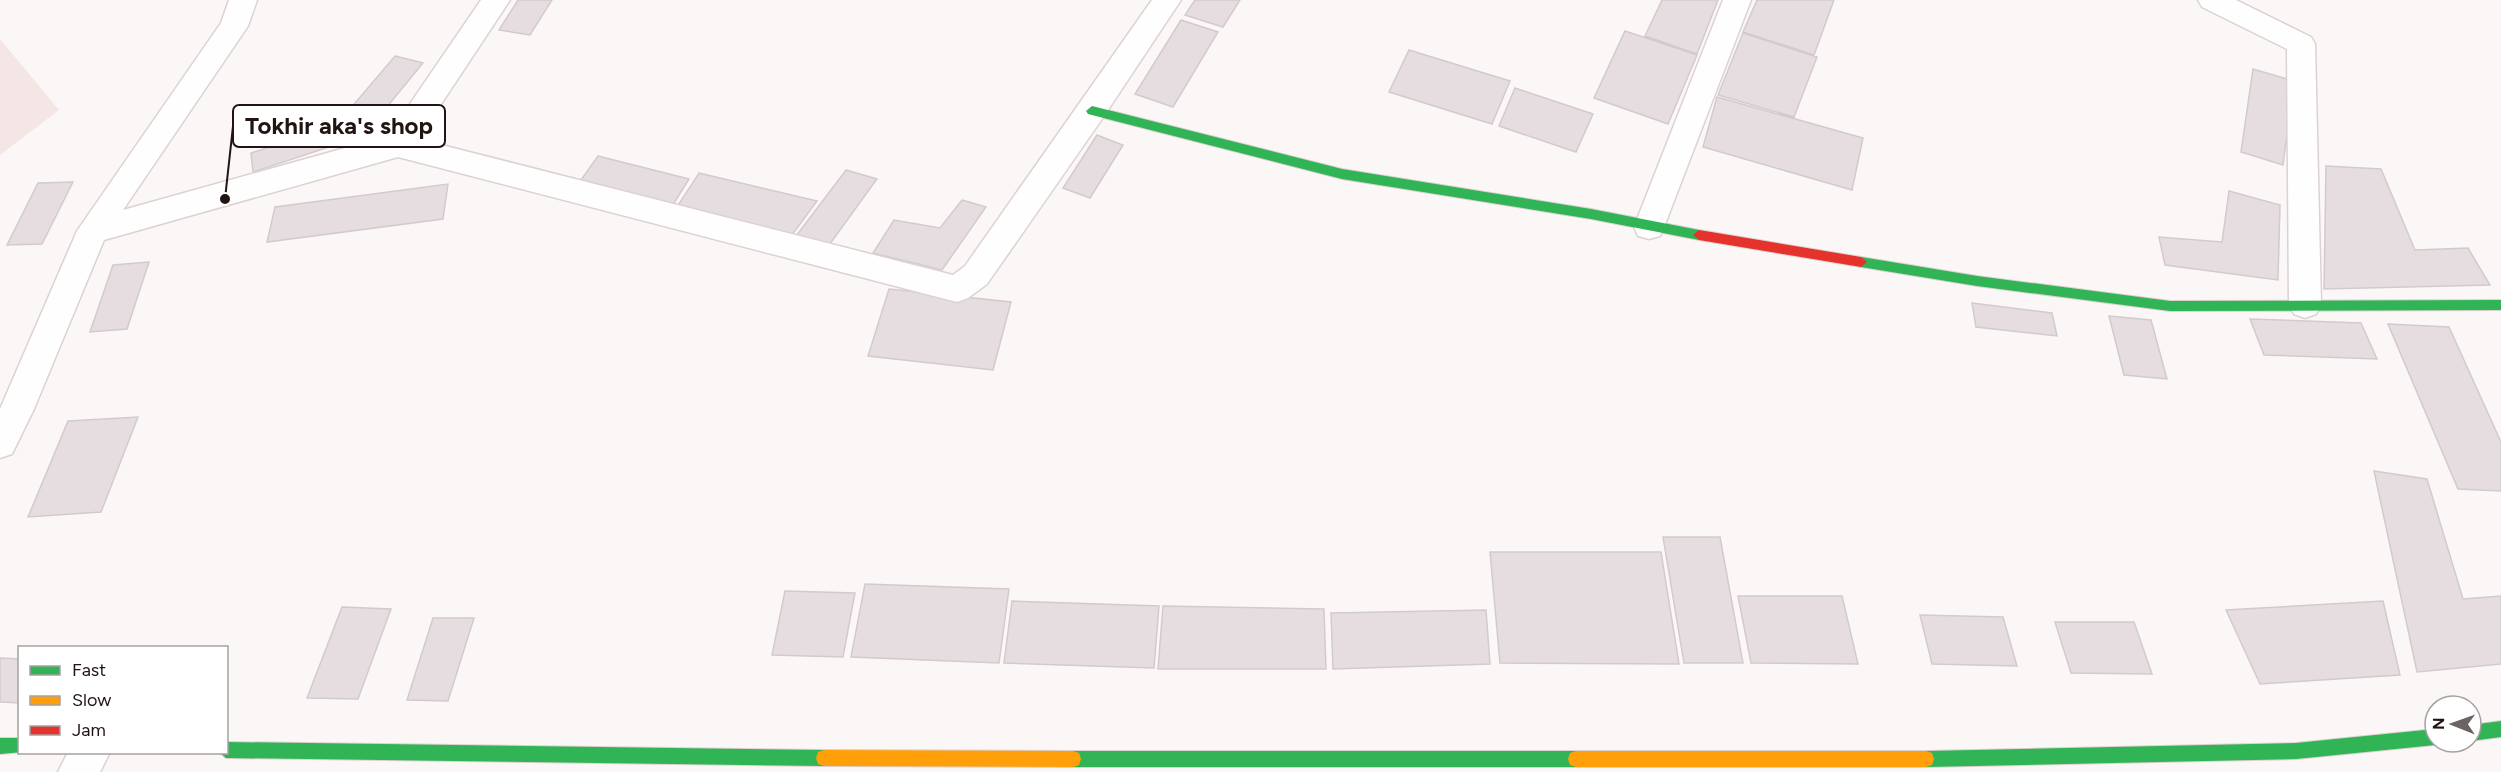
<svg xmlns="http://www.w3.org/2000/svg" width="2501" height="772" font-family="Figtree,sans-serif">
  <rect width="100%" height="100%" fill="#fcf7f7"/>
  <path fill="#f3e6e5" d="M0,39L59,110L0,155Z"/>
  <path fill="#e6dde0" stroke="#d3cacd" stroke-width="1.5" d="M518,0H552L530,35L499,30Z
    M1195,0H1240L1223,27L1185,15Z
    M1662,0H1718L1697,54L1645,36Z
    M1757,0H1834L1814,55L1743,32Z
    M1181,20L1218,32L1173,107L1135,94Z
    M1625,31L1697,55L1668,124L1594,98Z
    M1743,33L1817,57L1794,117L1718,95Z
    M1409,50L1510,81L1492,124L1389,92Z
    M395,56L423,63L373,124L344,116Z
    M2253,69L2294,81L2283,165L2241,152Z
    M1515,88L1593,114L1576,152L1499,126Z
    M1717,97L1863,138L1852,190L1703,147Z
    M332,127L335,145L253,172L251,153Z
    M1097,135L1123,145L1090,198L1063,188Z
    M598,156L689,179L671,208L578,184Z
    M2326,166L2381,169L2415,250L2468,248L2490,285L2324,289Z
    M846,170L877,179L830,244L796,236Z
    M699,173L817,201L792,235L675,210Z
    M73,182L42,244L7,245L38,183Z
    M448,184L443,219L267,242L275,207Z
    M2229,191L2280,205L2278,280L2165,265L2159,237L2222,242Z
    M962,200L986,207L942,270L873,253L894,220L940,228Z
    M149,262L127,329L90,332L113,265Z
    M889,289L1011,302L993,370L868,356Z
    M1972,303L2052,313L2057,336L1976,327Z
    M2109,316L2151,320L2167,379L2124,375Z
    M2250,319L2361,323L2377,359L2264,355Z
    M2388,324L2449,327L2501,442V491L2458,489Z
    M138,417L101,512L28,517L68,421Z
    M2374,471L2427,479L2463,599L2501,596V664L2417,672Z
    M1663,537H1720L1743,663H1684Z
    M1490,552H1661L1679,664L1500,663Z
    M865,584L1009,589L999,663L851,657Z
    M785,591L855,593L843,657L772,655Z
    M1738,596H1842L1858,664L1751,663Z
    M1012,601L1159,606L1154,668L1004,663Z
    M2383,601L2400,675L2260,684L2226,610Z
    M1163,606L1324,609L1326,669H1158Z
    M342,607L391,609L358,699L307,698Z
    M1486,610L1490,664L1333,669L1331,613Z
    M1920,615L2003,617L2017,666L1932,664Z
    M433,618H474L448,701L407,700Z
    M2055,622H2134L2152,674L2071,673Z
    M0,658L20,659V703L0,702Z"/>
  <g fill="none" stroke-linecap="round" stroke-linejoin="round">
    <defs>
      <path id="street" d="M229,0H257L248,26L123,210L388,136L481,0H510L418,139L953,275L965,266L1152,0H1181L1102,119L987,284L968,298L957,302L398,157L104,240L34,409L12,454L0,458V409L77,231L221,23Z
        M1723,0H1751L1664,227L1660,236L1649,239L1638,236L1634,227Z
        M2198,0H2236L2311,37L2315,44L2321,305L2316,314L2305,318L2294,314L2289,305L2287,49L2202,7Z
        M68,752H110L100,772H58Z"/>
      <path id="fast" d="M1092,106L1342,169L1591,209L1699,230L1705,235L1699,240L1591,219L1342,179L1088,114L1086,111Z
        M1861,257L1977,276L2170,301L2501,300V310L2170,311L1977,286L1861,267L1855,262Z
        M2501,721V737L2471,741V725Z
        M2435,729V742H2441L2435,745L2296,759L1926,767L1920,765L1918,759L1920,753L1926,751L2296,743Z
        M0,738H20V752H23L0,754Z
        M226,742L824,750L830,752L832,758L830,764L824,766L226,758L219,752H226Z
        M1073,751H1576L1582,753L1584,759L1582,765L1576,767H1073L1067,765L1065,759L1067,753Z"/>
      <path id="slow" d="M824,750L1073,751L1079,753L1081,759L1079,765L1073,767L824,766L818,764L816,758L818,752Z
        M1576,751H1926L1932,753L1934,759L1932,765L1926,767H1576L1570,765L1568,759L1570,753Z"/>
      <path id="jam" d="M1699,230L1861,257L1867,262L1861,267L1699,240L1693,235Z"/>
    </defs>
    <use href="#street" stroke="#dcd2d1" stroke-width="3"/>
    <use href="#fast" stroke="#dcd2d1" stroke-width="2"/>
    <use href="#slow" stroke="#dcd2d1" stroke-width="2"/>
    <use href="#jam" stroke="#dcd2d1" stroke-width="2"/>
    <use href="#street" fill="#fffefe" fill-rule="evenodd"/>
    <use href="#fast" fill="#30b455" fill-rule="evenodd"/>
    <use href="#slow" fill="#ff9f0a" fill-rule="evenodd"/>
    <use href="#jam" fill="#e5322d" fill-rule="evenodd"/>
  </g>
  <path fill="none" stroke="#221413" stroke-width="2" d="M225 199L233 126"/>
  <circle fill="#221413" stroke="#fff" stroke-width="2" cx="225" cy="199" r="6"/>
  <rect fill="#fff" stroke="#221413" stroke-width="2" x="233" y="105" width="212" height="42" rx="6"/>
  <g font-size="24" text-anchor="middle" font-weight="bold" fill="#221413">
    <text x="339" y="134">Tokhir aka's shop</text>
  </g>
  <rect x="18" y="646" width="210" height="108" fill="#ffffff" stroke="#a7a1a1" stroke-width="1.5"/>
  <rect x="30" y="666" width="30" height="9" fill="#30b455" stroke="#a7a1a1" stroke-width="1.5"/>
  <text x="72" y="676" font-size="18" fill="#221413">Fast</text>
  <rect x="30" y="696" width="30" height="9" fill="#ff9f0a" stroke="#a7a1a1" stroke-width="1.5"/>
  <text x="72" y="706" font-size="18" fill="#221413">Slow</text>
  <rect x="30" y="726" width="30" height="9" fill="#e5322d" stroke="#a7a1a1" stroke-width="1.5"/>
  <text x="72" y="736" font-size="18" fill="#221413">Jam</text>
  <g transform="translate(2453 724) rotate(271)"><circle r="28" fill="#ffffff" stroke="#a7a1a1" stroke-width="1.5"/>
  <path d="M0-4.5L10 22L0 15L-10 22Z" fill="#6e6363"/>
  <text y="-9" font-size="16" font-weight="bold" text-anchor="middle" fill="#221413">N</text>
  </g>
</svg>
